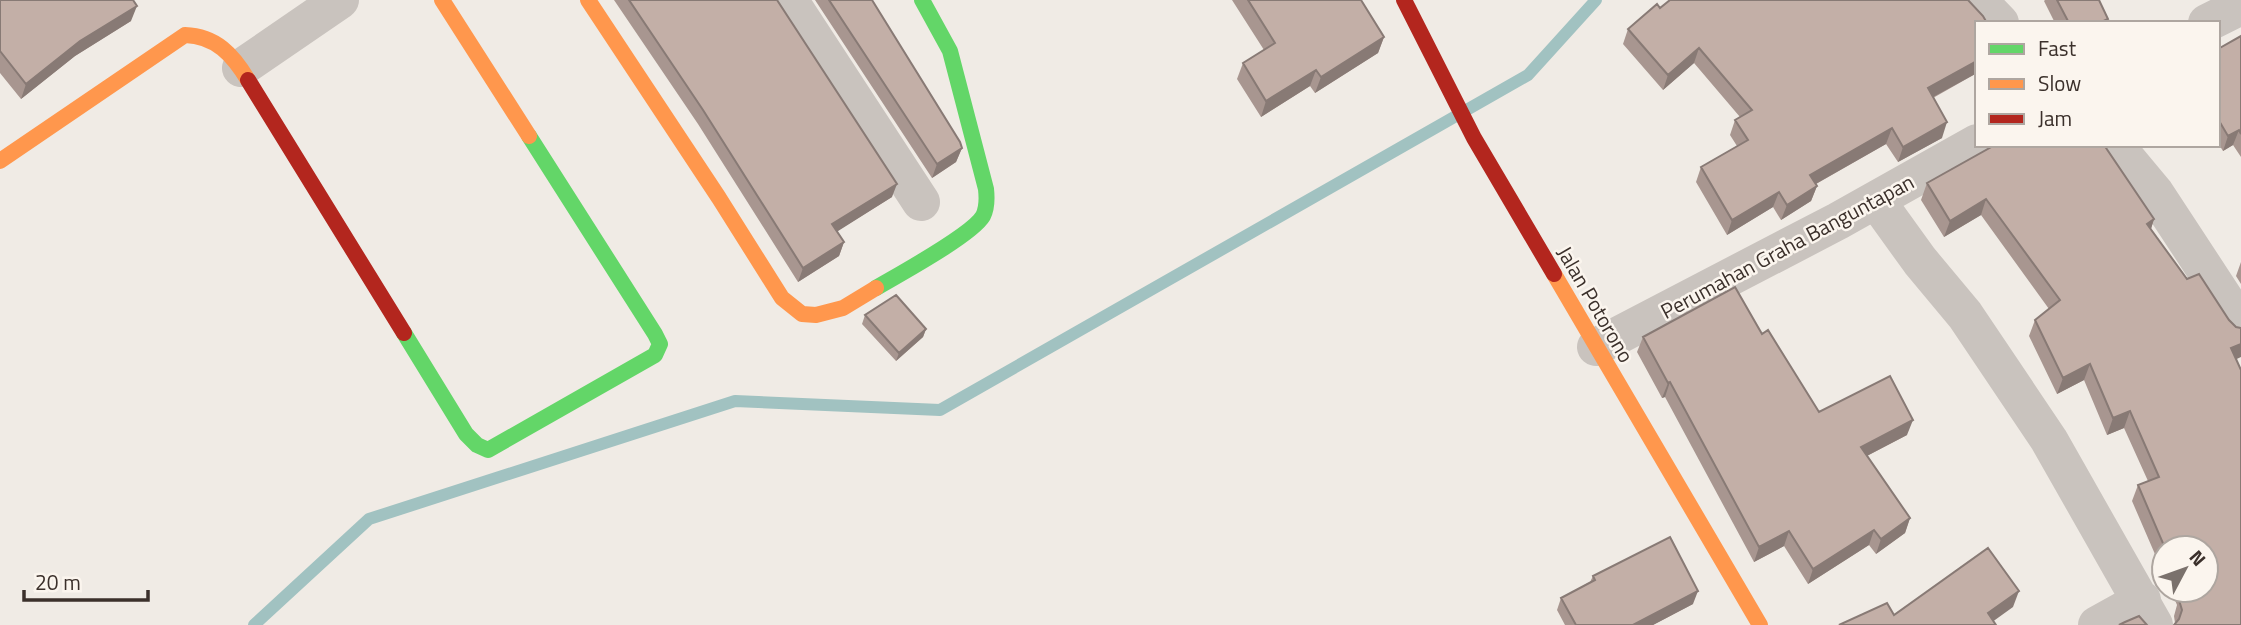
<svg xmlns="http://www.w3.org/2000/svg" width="2241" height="625" font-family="'Titillium Web',sans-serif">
  <rect width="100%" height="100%" fill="#f0ebe5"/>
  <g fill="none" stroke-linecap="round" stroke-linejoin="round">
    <path stroke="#a1c2c1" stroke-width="12" d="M254,625L369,519L735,401L940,410L1528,75L1596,0"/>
    <path stroke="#c9c3be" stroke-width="38" d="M789,0L921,202
      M1978,0L2000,23
      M2207,23L2241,6
      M241,68L340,0
      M2115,145L2155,193L2241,324
      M1876,200L1920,261L1965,315L2049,440L2154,625
      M1596,347L1838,221L1977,143
      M2097,625L2142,600"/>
    <path stroke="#63d668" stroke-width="16" d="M876,288C898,275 972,235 983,216C987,208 987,198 986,189L950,51L922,0
      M404,333L466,434L477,445L488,450L655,355L660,344L655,334L529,136"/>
    <path stroke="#ff974d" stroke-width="16" d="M442,0L529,136
      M588,0L719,198L782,298L802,314L816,315L843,308L876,288
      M0,161L185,35C216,36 233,55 248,80
      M1554,274L1760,625"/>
    <path stroke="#b3261e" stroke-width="16" d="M1404,0L1474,138L1554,274
      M248,80L404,333"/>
  </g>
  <path fill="#a89690" d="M0,0L131,21L75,56L21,99L0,73Z
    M614,0H777L892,197L837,231L844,242L839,256L798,282L698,124Z
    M815,0H872L962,148L956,162L932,178Z
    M1232,0H1361L1384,37L1378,53L1315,93L1310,86L1261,117L1237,79L1243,63L1264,50Z
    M2045,0H2099L2106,23H2055L2044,1Z
    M1660,8L1977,23V73L1933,98L1942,138L1898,162L1886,144L1816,184L1817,186L1811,201L1781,220L1773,207L1727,235L1696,182L1701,167L1737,146L1730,135L1735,120L1740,117L1694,63L1663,90L1623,44L1628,29Z
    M2241,36V157L2233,145L2223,151L2218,143V49Z
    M1927,183L2154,219L2151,229L2236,359L2241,625L2175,623L2174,616L2177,605L2171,590H2206V548H2164V575L2132,501L2138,485L2148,481L2124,428L2107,435L2084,380L2057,394L2029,336L2035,320L2049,309L1981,215L1944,237L1921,200Z
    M2241,262V284L2236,276Z
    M865,315L926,329L923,337L896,361L862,324Z
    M1762,334L1819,412L1907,435L1867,456L1910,518L1905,533L1876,554L1869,545L1808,584L1784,546L1754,562L1665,397L1662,398L1637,352L1643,337Z
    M1593,576L1693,604L1653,625H1565L1557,610L1561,598L1590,582Z"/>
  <path fill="#887a75" d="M137,6L131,21L75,56L21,99L26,84L80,41Z
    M1384,37L1378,53L1315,93L1321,77Z
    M1699,48L1694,63L1663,90L1668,75Z
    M1977,61V73L1922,103L1928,88Z
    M1316,70L1310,86L1261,117L1266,101Z
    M1947,122L1942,138L1898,162L1903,147Z
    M1892,128L1886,144L1805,190L1810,175Z
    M2239,130L2233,145L2223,151L2228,136Z
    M962,148L956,162L932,178L937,164Z
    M897,184L892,197L827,238L832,224Z
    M1817,186L1811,201L1781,220L1787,205Z
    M1779,192L1773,207L1727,235L1732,220Z
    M1986,199L1981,215L1944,237L1950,221Z
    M2154,219L2149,235L2147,224Z
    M844,242L839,256L798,282L803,268Z
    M926,329L923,337L896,361L899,353Z
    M2241,344V357L2226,364L2231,348Z
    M2090,364L2084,380L2057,394L2063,378Z
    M1670,382L1665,397L1662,398L1668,383Z
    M2130,411L2124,428L2107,435L2113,418Z
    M1913,420L1907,435L1855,462L1861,447Z
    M1910,518L1905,533L1876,554L1881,539Z
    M1874,530L1869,545L1808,584L1813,569Z
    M1789,531L1784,546L1754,562L1759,547Z
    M1698,591L1693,604L1653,625H1633Z
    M2019,591L2013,607L1988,625V613Z"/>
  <path fill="#c3afa7" stroke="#887a75" stroke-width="2" d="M0,0H133L137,6L80,41L26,84L0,51Z
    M629,0H777L897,184L832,224L844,242L803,268L703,110Z
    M829,0H872L960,142L962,148L937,164Z
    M1248,0H1361L1384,37L1321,77L1316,70L1266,101L1243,63L1275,43Z
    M1670,0H1968L1983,16L1987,23H1977V61L1928,88L1947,122L1903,147L1892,128L1810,175L1817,186L1787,205L1779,192L1732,220L1701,167L1748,140L1735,120L1752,110L1699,48L1668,75L1628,29L1657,4L1660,8Z
    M2057,0H2099L2108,19L2099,23H2069Z
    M2241,36V134L2239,130L2228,136L2218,119V49Z
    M1995,145H2104L2154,219L2147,224L2187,279L2199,274L2229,320L2236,327L2241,328V344L2231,348L2241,370V625H2174L2179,619L2182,610L2179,600L2186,597L2183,590H2206V548H2165L2138,485L2159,477L2130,411L2113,418L2090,364L2063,378L2035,320L2060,300L1986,199L1950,221L1927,183Z
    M1735,287L1762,334L1768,330L1819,412L1890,376L1913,420L1861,447L1910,518L1881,539L1874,530L1813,569L1789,531L1759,547L1670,382L1668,383L1643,337Z
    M896,295L926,329L899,353L865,315Z
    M1670,537L1698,591L1633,625H1576L1561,598L1595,580L1593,576Z
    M1988,548L2019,591L1988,613L1996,625H1839L1887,603L1894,615Z
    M2139,616L2147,625H2119L2125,622Z"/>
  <g text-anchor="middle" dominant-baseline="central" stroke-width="5" stroke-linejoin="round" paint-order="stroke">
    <g font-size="21" fill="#3b302b" stroke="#fbf5ee">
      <text transform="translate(1787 246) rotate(-28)">Perumahan Graha Banguntapan</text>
      <text transform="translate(1596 304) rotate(60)">Jalan Potorono</text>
    </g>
  </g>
  <rect x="1975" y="21" width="245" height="126" fill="#fbf5ee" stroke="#aea6a0" stroke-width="2"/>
  <rect x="1989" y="44" width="35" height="10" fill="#63d668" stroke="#aea6a0" stroke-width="2"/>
  <text x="2038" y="56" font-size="21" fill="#3b302b">Fast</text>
  <rect x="1989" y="79" width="35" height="10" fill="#ff974d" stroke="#aea6a0" stroke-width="2"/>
  <text x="2038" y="91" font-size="21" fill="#3b302b">Slow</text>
  <rect x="1989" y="114" width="35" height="10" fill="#b3261e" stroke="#aea6a0" stroke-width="2"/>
  <text x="2038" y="126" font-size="21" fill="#3b302b">Jam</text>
  <g transform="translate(2185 569) rotate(49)"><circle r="33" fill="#fbf5ee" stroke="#aea6a0" stroke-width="2"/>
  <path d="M0-5L12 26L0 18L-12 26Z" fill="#7a716c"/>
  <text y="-10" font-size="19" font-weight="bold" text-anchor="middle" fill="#3b302b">N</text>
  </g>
  <path d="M24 590v10h124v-10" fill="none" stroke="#3b302b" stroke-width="3.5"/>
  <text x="35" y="590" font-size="21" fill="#3b302b" stroke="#fbf5ee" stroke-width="5" paint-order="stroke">20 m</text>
</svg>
